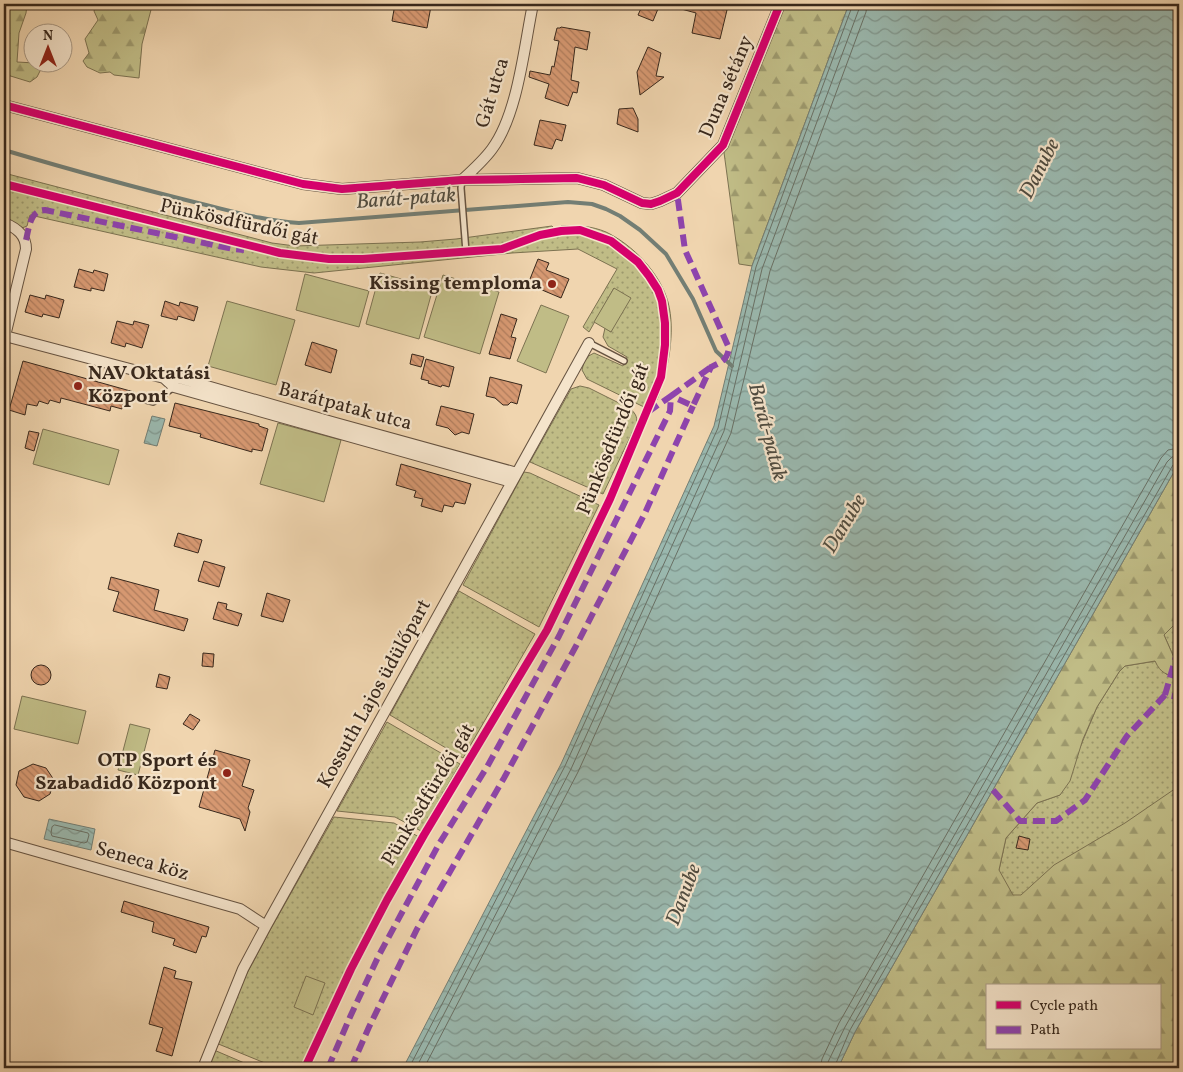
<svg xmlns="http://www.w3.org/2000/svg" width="1183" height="1072" font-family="Vollkorn,serif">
  <defs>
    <pattern id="grass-dots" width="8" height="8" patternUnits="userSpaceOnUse" patternTransform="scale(1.25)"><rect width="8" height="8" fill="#c0bc86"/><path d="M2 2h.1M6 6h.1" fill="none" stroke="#9d996d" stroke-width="1.8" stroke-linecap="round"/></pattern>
    <pattern id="forest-firs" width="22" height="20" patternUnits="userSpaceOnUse" patternTransform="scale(1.25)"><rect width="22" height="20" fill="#c0bc86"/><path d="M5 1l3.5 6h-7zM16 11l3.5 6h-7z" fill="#9d996d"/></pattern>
    <pattern id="water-waves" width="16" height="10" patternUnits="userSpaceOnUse" patternTransform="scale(1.25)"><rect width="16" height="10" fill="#9ab8ae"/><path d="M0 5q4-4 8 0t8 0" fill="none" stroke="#7f968d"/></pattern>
    <pattern id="building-back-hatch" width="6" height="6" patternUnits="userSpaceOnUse" patternTransform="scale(1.25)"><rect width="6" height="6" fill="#d69871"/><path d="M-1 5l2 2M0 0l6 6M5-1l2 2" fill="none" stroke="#af7c5c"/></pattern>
  </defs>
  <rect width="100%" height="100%" fill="#f0d5af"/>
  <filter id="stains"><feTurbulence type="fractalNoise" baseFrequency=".004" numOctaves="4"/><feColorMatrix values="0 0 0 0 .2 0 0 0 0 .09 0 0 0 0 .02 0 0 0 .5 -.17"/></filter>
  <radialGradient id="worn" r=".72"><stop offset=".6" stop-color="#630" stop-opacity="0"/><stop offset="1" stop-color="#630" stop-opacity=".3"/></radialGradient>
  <path fill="url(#grass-dots)" stroke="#7c7251" d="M4,173L272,243L295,246L420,242L456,239L552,226L555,229L561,228V226C576,225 592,226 606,232C633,245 660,273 668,302C676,332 668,371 657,400H654C665,374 675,326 665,299C657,279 643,261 625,248C609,236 593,228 573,228C546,227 524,242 499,247L370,257H329L308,255L250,244L20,186L4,181Z
    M4,186L30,194L258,250L312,260L352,262L498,252C522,249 542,233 567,233C592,232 614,242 631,260C638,267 646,274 651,283C665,310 666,344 659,373C656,385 650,396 646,408L587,379L582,370L585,358L594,353L623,366L627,357L608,346L603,337L605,328L611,332L614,288L589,332L583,327L617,269L578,249L512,253L314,273L261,267L30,215L27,226L22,228L4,221Z
    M580,386L589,388L629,408C636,413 639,419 635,427L603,494L530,462L571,389Z
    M524,472L530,473L599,505L539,627L463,585Z
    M459,591L535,634L463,758L390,715Z
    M1179,620V669L1164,635Z
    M1156,661L1166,674L1179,678V1068L1159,1048V986H987L932,1005L999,870L1006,838L1037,803L1060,795L1097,707L1119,672L1125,666Z
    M387,722L460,764L421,831L395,817L337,811Z
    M334,817L394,823L419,837L344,974L301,1068H277L216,1043L245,977L269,932Z
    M214,1050L256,1068H208Z"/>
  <path fill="url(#forest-firs)" stroke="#7c7251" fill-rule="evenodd" d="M4,4H27L26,13L19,33L17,62L35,63L41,69L37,77L30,82L4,74Z
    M96,4H146L152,6L142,44L139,78L114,75L110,72L100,73L87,67L83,61L89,53L85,39L98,20L94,11Z
    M780,4H849L752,266L739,264L723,145Z
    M1179,463V620L1164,635L1179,669V678C1166,674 1161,674 1155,661L1125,666L1119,672L1097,707L1083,739L1070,781L1060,795L1037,803L1006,838L999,870L1013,895H1021L1054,865L1125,823L1179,786V1068H838L855,1032ZM987,986H1159V1048H987Z"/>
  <path fill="#c0bc86" stroke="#7c7251" d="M380,273L433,288L419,339L366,324Z
    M305,274L369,291L359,327L296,310Z
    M443,275L499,292L480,354L424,337Z
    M614,288L631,298L611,332L594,322Z
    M227,301L295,320L276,385L208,366Z
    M541,305L569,316L546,373L517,361Z
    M278,423L341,440L324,502L260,484Z
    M43,429L119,450L109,485L33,464Z
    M22,696L86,711L78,744L14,729Z
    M130,724L150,729L138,775L118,770Z
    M306,976L325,983L313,1015L294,1007Z"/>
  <path fill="url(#water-waves)" stroke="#737e74" d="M849,4H1179V463L855,1032L838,1068H403L561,764L714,426L752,266Z
    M152,416L165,419L157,446L144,443Z
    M49,819L95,829L91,850L44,839Z"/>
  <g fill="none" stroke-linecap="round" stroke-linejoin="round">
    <path stroke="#697065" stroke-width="1" d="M55,825L88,833L89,835L87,842L84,843L52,836L51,833L52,827Z
      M409,1068L565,766L718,428L756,267L853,4
      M416,1068L571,769L724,431L762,269L859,9V4
      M424,1068L578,772L731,433L770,271L866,12L867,4
      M820,1068L822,1059L839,1023L1161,458L1168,450L1179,448
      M828,1068V1062L845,1027L1167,462L1172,457L1179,455
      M834,1068L850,1030L1173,465L1179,462"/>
    <path stroke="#737e74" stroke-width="4" d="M4,150C68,169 133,187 198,203C232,211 265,221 299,223L568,202L592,204L606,209L620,216L640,230L666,254L693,299L716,351L732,366"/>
  </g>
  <path fill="url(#building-back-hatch)" stroke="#38281c" d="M395,4H418L431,6L427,28L392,21Z
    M643,4H660L653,21L638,15Z
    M674,4H706L727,10L720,39L692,33L696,13L674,7Z
    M561,27L590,32L587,50L575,47L571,80L579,82L577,93L573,92L568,106L545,98L549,84L529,77L530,71L550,75L552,66L554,67L559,41L554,40L557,28H560Z
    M648,47L661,53L656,76L664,77L640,95L637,72Z
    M633,108L638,119V132L617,124L619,109Z
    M540,120L566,125L562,141L556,139L552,149L534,145Z
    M538,259L549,263L546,270L569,279L561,298L528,284Z
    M79,269L93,273L94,270L108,274L104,291L91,288V291L74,287Z
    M30,295L45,299L46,295L64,300L59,318L43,314L42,317L25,312Z
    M165,301L179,306L180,302L198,307L194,321L178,316L177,320L161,316Z
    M501,314L517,319L511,337L516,338L510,359L489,354Z
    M117,321L133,325L134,321L149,325L142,348L126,343L125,347L111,343Z
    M312,342L337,350L331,373L305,365Z
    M412,354L424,357L421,367L410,364Z
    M426,359L454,367L449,387L442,385L441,387L428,383L429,381L421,379Z
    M23,361L134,392L130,395L132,402L124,400L122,409L111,406L110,411L61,398L60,403L50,400L48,404L39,401L37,406L27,404L25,415L9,410Z
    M490,377L522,385L517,404L511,402L508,405H503L495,398L486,396Z
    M175,403L259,424V426L268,429L262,451L252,449V452L200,437L201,434L169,426Z
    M441,406L474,414L469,434L462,432L455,435L448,428L436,425Z
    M29,431L39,433L34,451L25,448Z
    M401,464L471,484L465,504L455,502L453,507L444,505L442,512L421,506L423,499L414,497L416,491L396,485Z
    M178,533L202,540L198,553L174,546Z
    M204,561L225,567L219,587L198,581Z
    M111,577L159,590L154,610L188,619L184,631L113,611L119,592L108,589Z
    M267,593L290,600L283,622L261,616Z
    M218,602L227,604L226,609L242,614L238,626L213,619Z
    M203,653L214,654L213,667L202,666Z
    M31 675a10 10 0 1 1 20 0a10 10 0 1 1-20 0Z
    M159,674L170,677L167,689L156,687Z
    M190,714L200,720L193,730L183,724Z
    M215,750L250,760L242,786L254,790L248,808L250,812L245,831L240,819L199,807Z
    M33,764L46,768L54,780L50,794L39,801L24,797L16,785L19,771Z
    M1019,836L1030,839L1028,850L1016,848Z
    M124,901L209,927L206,937L202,936L196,953L173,945L175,939L152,932L154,922L121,912Z
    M164,967L176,971L174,978L192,982L172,1056L156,1051L163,1028L149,1024Z"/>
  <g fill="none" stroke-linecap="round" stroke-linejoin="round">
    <defs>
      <path id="lane" d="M462,180L461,188L466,252
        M589,343L624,361
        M134,397L153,402L174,387"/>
      <path id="street" d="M4,105L280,178L303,184L342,189L462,180L577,178L604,185L642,203L651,204L660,201L677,193L723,145L780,4
        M462,180C473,170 484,160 492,149C518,114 524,47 533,4
        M4,223C17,228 26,235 26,249L4,340
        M5,336L164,378H179L332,422L517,473
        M164,378L174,387L512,482
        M4,842L240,909L266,926
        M203,1068L243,969L266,926L589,343"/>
    </defs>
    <use href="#lane" stroke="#665341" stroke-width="8"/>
    <use href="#street" stroke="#665341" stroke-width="12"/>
    <use href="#lane" stroke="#f5e4cb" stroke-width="5"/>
    <use href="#street" stroke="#f5e4cb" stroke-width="10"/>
    <path stroke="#8e44ad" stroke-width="6" stroke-dasharray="12 6" stroke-linecap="butt" d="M26,240C29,228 30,210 45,210L233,249L244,250
      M648,412L671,396L693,406L711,367C722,362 727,360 729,348L685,250L677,193
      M1165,695L1179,646
      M993,790L1020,821H1056L1085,800L1127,736L1165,695L1179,697
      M328,1068L350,1017L379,955L439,844L487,767L559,636L670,411L671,396L711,367
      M351,1068L369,1027L417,929L504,778L576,646L645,513L693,406"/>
    <defs>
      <path id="cycleway" d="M4,105L280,178L303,184L342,189L462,180L577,178L604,185L642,203L651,204L660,201L677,193L723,145L780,4
        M4,184L280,253L329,259H363L502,249L540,235L561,231L580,230L611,241L638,262L649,276L658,290L662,301L665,323V345L661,377L610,499L547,630L424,835L387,900L351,969L305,1068"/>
    </defs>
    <use href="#cycleway" stroke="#f5e4cb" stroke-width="11"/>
    <use href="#cycleway" stroke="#d6006c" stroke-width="8"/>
  </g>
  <g fill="#8f2418" stroke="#f5e4cb" stroke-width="2">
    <circle cx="552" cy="284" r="5"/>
    <circle cx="78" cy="386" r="5"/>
    <circle cx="227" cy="773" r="5"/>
  </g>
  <g text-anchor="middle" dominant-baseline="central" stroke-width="4.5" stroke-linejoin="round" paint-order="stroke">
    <g font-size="20" fill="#38281c" stroke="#f5e4cb">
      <text transform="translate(727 87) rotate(-67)">Duna sétány</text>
      <text transform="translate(493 93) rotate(-73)">Gát utca</text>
      <text transform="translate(239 223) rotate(12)">Pünkösdfürdői gát</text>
      <text transform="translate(345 407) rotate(15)">Barátpatak utca</text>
      <text transform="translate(614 439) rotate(-68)">Pünkösdfürdői gát</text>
      <text transform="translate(375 694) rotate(-61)">Kossuth Lajos üdülőpart</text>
      <text transform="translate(429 795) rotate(-59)">Pünkösdfürdői gát</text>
      <text transform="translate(142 862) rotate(16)">Seneca köz</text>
    </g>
    <g font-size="20" font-weight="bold" fill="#38281c" stroke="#f5e4cb" text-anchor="end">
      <text x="542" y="284">Kissing temploma</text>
      <text x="88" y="374" text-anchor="start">NAV Oktatási<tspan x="88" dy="23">Központ</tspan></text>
      <text x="217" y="761">OTP Sport és<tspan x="217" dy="23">Szabadidő Központ</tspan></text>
    </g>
    <g font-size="21" font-style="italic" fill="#504c40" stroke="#f5e4cb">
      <text transform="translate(1040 169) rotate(-63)">Danube</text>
      <text transform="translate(406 199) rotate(-4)">Barát-patak</text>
      <text transform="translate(767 432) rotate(75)">Barát-patak</text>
      <text transform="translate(845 524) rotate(-59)">Danube</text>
      <text transform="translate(684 895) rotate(-69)">Danube</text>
    </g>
  </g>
  <rect width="1183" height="1072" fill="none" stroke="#f0d5af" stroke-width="20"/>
  <rect x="5" y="5" width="1173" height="1062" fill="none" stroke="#38281c" stroke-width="2.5"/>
  <rect x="10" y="10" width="1163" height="1052" fill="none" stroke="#38281c"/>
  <rect x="986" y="984" width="175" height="65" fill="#f5e4cb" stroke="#a99985"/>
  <rect x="996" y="1001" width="25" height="8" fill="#d6006c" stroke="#a99985"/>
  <text x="1030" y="1010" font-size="15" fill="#38281c">Cycle path</text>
  <rect x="996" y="1026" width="25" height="8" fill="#8e44ad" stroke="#a99985"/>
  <text x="1030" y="1034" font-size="15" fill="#38281c">Path</text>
  <g transform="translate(48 48)"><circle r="24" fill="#f5e4cb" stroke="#a99985"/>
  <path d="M0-4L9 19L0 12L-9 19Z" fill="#8f2418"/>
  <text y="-8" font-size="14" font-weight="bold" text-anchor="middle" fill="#38281c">N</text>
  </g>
  <rect width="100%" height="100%" filter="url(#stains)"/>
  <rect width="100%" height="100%" fill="url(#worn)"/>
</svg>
